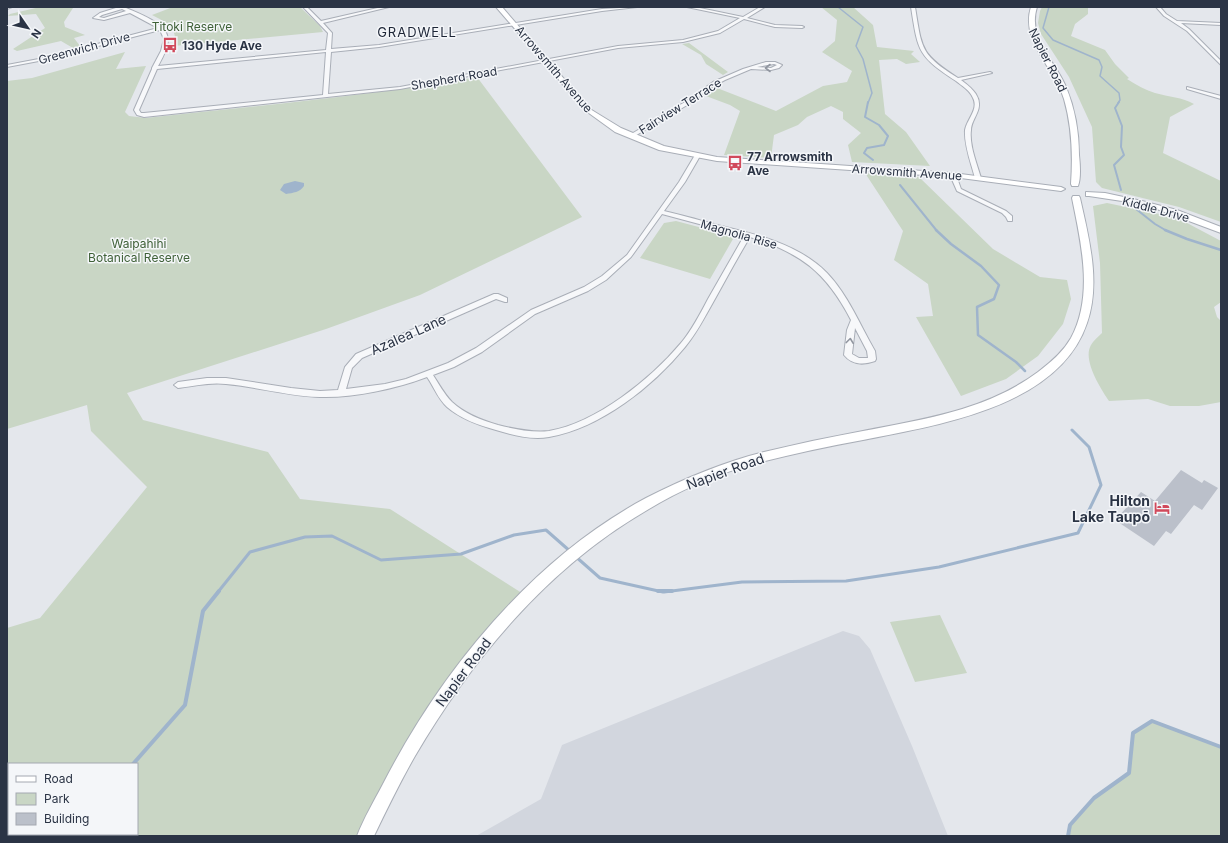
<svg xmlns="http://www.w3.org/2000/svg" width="1228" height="843" font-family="Inter,sans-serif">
  <rect width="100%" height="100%" fill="#e4e7ec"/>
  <path fill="#d2d6de" d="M843,631L859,636L870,649L912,746L948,836H476L541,799L562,745Z"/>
  <path fill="#c9d6c5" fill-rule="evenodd" d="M40,7H78L73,8L64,22L65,27L85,35L74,38L80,46L73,48L61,41L17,51L13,49L45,28L36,14L8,16L10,14Z
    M173,7H300L320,26L323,32L173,46C181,30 164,21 152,15Z
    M821,7H853L873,25L877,47L914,51L911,54L920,62L906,64L897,59L879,60L885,114L906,132L930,166L852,162L848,145L861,133L843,119V112L831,106L807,117L798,125L774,135L771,158L724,155L740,111L730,105L706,96L717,88L776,111L823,86L847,82L852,71L822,52L835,41L837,20Z
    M1042,7H1088V14L1075,24L1071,36L1105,50L1115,64L1129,78L1127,79C1136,85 1146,90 1155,93C1169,97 1182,97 1194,104L1170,117L1163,153L1221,181V222L1179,207L1102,188L1096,182L1092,127L1069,77L1041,34L1038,23L1040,11Z
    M689,43L728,72L723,75L706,64L701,55L682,44Z
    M125,52L116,69L146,66L125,112L129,116L146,118C257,106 368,96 477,77L582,217L420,295L326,329L127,393L143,420L268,452L300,499L390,509L525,595L479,646L364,836H7V628L40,618L147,487L91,431L87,405L7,429V81L32,78ZM9,764H137V834H9Z
    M865,173L919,177L993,249L1040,277L1067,280L1071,299L1063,324L1038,356L1006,379L961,396L916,317L933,316L928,284L894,260L903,231Z
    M1107,203L1169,216L1187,223L1221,241V302L1214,307L1217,317L1221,321V402L1199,406H1170L1148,399L1109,401C1101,389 1082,360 1091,345C1093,341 1098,337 1102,333L1100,263L1093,206Z
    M676,221L729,235L733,239L710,279L640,258L664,223Z
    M940,615L967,673L915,682L890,622Z
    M1152,721L1221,747V836H1068L1070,825L1094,798L1129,773L1133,733Z"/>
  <path fill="#9fb4cc" d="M295,181L304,183V186C300,192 293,193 286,194L280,190L284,184Z"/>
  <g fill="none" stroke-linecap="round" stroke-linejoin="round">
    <path stroke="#9fb4cc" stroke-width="1.5" d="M838,7L863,27L856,46L863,59L872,93L868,103
      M1049,7L1043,28L1053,40L1099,60L1102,67L1100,76L1119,93L1120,100L1118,103"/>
    <path stroke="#9fb4cc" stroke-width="2" d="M868,102L865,117L879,125L888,136L884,145L867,148L864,153L873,160
      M1119,102L1115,108L1122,126L1121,147L1124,155L1114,165L1121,190
      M900,185L937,231
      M1136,209L1155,224L1167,231"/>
    <path stroke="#9fb4cc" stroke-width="2.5" d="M936,230L951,244L981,266L999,285L994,299L977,307L978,335L1016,362L1025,371
      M1165,230L1187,239L1221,250"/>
    <path stroke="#9fb4cc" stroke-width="3" d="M575,556L600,578L663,592
      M218,592L250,552L305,537L332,536L381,560L461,554L514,535L546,530L571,552
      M664,592L742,582L846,581L939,567L1078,533L1101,485L1089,447L1072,430"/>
    <path stroke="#9fb4cc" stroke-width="4" d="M658,591H672
      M133,764L185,705L203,611L219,591
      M7,796L9,797
      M1068,836L1070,825L1094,798L1129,773L1133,733L1152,721L1221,747"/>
  </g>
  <path fill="#bbc0ca" d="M1181,470L1202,483L1204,480L1218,488L1202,510L1194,505L1171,534L1166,531L1154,546L1115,520L1141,492L1155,501Z"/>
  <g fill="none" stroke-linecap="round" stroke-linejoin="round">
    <defs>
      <path id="street" d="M7,7H12L7,9Z
        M119,7H124C137,13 167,23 168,39C168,48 162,59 158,66L326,50L328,33L303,7H307L321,21L382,7H389L323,23L332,33L331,49L379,45L602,9L637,7L602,11L379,47L331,52L328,94L400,87L618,46L683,40L718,31L740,18L687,7H695L743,17L760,7H765L747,18L775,25L802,26L804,27L802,28L775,27L744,19L720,33L683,42L618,48L400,89L144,117L137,115L134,110L152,69V68L161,51L164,39L160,30L44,60L7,67V65L44,58L158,28L130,13L104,20L93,18L100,13ZM122,9L126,11L104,18L99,17L102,15ZM326,52L323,95L144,113H141L139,110L157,69Z
        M911,7H915C922,49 920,54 958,78L990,72L992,73L961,80C972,88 984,98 977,113C975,118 971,124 971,130C969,145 977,164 981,178L980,179L975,178C971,163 964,145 965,130C967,119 979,109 973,98C970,90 962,86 956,81C918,56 918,52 911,7Z
        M1156,7H1160L1166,14L1177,21L1221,23V25L1181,23L1189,29L1221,61V65L1187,31L1164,16Z
        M766,62H775L782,65L779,68L771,70L751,69L725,80L708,89L694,101L633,137L628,136L690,99L713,82L743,69ZM774,64L777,65L771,68L757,67Z
        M1187,87L1221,96V99L1187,89Z
        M697,154L700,156L685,182L664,211C682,215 699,220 717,225C755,234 799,244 827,273C848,295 860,325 875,351L876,359L875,361C864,365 852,365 844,355L847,330L851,320C826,272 801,253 750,237C736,260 724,283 711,306C703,320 696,334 685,347C653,386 601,428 549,437C531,440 513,435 496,430C478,425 461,419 447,407C438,399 434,387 427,377C395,389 354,398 320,397C288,396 258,387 226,384C210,382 194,386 178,388L174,385L178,382L207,378H226L291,388L320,391L338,390L345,367L356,354L494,294H498L507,298V302H505L496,299L362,358L352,368L346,389L385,384L406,379L448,363L476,348L531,310L584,287L602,276L627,255L679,182L695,155ZM662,214L744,236C732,257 720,278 708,299C700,314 692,330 681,343C651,379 596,423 549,431C532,433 514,429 498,425C481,420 465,414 452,402C444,394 439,384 433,375L454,367L482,352L535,314L588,291L606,280L631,257ZM855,328L867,351L868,358H859L852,354Z
        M953,173L956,175L961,189L1006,211L1012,216V221H1008L1006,217L1002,213L957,191L950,175Z"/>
      <path id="secondary" d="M496,7H502L590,109L621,128L664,146L717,157L953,173L1061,187L1065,189L1061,191L953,177L717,161L659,150L615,132L586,111Z
        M1031,7H1037C1027,39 1055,60 1066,87C1075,109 1079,132 1079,155C1080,164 1081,178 1078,186H1072L1071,184C1073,155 1072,127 1064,99C1055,68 1020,42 1031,7Z
        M1086,192L1105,193L1142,201L1177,210L1221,227V233L1154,208L1122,201L1089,196H1086Z
        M1073,196H1079L1080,198C1089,238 1101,283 1087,323C1059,407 938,425 863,440C825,447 787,455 750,465C714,475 676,492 644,512C547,569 471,660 415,756C400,782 387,809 374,836H357C364,818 374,801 383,784C441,671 532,559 646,498C683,479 724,462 764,452C797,444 830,437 863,431C924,419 987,410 1038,372C1050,363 1063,352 1071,338C1094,295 1081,243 1072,198Z"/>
    </defs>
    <use href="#street" stroke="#a9aeb7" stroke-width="2"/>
    <use href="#secondary" stroke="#a9aeb7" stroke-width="2"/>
    <use href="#street" fill="#f7f8fa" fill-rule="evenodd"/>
    <use href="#secondary" fill="#fff" fill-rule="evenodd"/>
  </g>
  <defs><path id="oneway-chevron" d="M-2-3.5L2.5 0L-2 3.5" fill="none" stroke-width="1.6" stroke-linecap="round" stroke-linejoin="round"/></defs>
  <g stroke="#9196a0">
    <use href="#oneway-chevron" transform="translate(768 68) rotate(-180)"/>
    <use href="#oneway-chevron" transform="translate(850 341) rotate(-83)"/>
  </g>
  <defs>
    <symbol id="bus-bare" viewBox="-9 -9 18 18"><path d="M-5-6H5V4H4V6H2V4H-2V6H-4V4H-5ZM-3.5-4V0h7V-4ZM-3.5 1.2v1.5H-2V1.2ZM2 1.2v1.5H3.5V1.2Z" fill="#d1495b" stroke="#f4f6f9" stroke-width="2.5" paint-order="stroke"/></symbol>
    <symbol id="hotel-bare" viewBox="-9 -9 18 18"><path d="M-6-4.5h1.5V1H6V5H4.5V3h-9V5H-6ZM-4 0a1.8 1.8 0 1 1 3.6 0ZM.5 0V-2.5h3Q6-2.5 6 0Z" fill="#d1495b" stroke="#f4f6f9" stroke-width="2.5" paint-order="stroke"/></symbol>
  </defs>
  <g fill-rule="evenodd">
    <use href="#bus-bare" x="159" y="34" width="22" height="22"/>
    <use href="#bus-bare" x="724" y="152" width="22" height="22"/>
    <use href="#hotel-bare" x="1151" y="497" width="22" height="22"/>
  </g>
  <g text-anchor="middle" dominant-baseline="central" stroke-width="3" stroke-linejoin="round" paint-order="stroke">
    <g font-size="12" fill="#3f6138" stroke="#f4f6f9">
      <text x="192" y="26">Titoki Reserve</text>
      <text x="139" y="243">Waipahihi<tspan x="139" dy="14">Botanical Reserve</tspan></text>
    </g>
    <g font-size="12" font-weight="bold" fill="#2b3445" stroke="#f4f6f9" text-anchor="start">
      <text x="182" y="45">130 Hyde Ave</text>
      <text x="747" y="156">77 Arrowsmith<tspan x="747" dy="14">Ave</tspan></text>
    </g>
    <g font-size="12" fill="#2b3445" stroke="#f4f6f9">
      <text transform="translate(84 48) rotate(-15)">Greenwich Drive</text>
      <text transform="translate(1048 60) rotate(63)">Napier Road</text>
      <text transform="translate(554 69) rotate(49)">Arrowsmith Avenue</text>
      <text transform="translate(454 78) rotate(-10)">Shepherd Road</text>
      <text transform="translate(680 106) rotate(-32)">Fairview Terrace</text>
      <text transform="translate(907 172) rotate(4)">Arrowsmith Avenue</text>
      <text transform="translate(1156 209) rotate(15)">Kiddle Drive</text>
      <text transform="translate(739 234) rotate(16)">Magnolia Rise</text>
    </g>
    <g font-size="13" letter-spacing="1" fill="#1d2536" stroke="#f4f6f9">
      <text x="417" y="32">GRADWELL</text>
    </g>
    <g font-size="14" fill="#2b3445" stroke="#f4f6f9">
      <text transform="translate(408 334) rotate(-24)">Azalea Lane</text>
      <text transform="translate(725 471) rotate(-20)">Napier Road</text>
      <text transform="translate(463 672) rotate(-53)">Napier Road</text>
    </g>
    <g font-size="14" font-weight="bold" fill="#2b3445" stroke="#f4f6f9" text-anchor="end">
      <text x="1150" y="500">Hilton<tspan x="1150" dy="16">Lake Taupō</tspan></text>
    </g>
  </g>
  <rect width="1228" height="843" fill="none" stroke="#2b3445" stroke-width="16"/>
  <rect x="8" y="763" width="130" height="72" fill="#f4f6f9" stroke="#a4a8b1"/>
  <rect x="16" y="776" width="20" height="6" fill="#ffffff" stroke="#a4a8b1"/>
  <text x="44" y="783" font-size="12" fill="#2b3445">Road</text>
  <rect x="16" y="793" width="20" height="12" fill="#c9d6c5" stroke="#a4a8b1"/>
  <text x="44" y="803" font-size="12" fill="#2b3445">Park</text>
  <rect x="16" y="813" width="20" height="12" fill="#bbc0ca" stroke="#a4a8b1"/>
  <text x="44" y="823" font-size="12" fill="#2b3445">Building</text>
  <g transform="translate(28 28) rotate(124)" stroke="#f4f6f9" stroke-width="3" paint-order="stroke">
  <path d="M0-3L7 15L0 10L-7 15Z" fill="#2b3445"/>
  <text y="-6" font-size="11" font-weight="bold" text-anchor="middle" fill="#2b3445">N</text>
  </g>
</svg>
